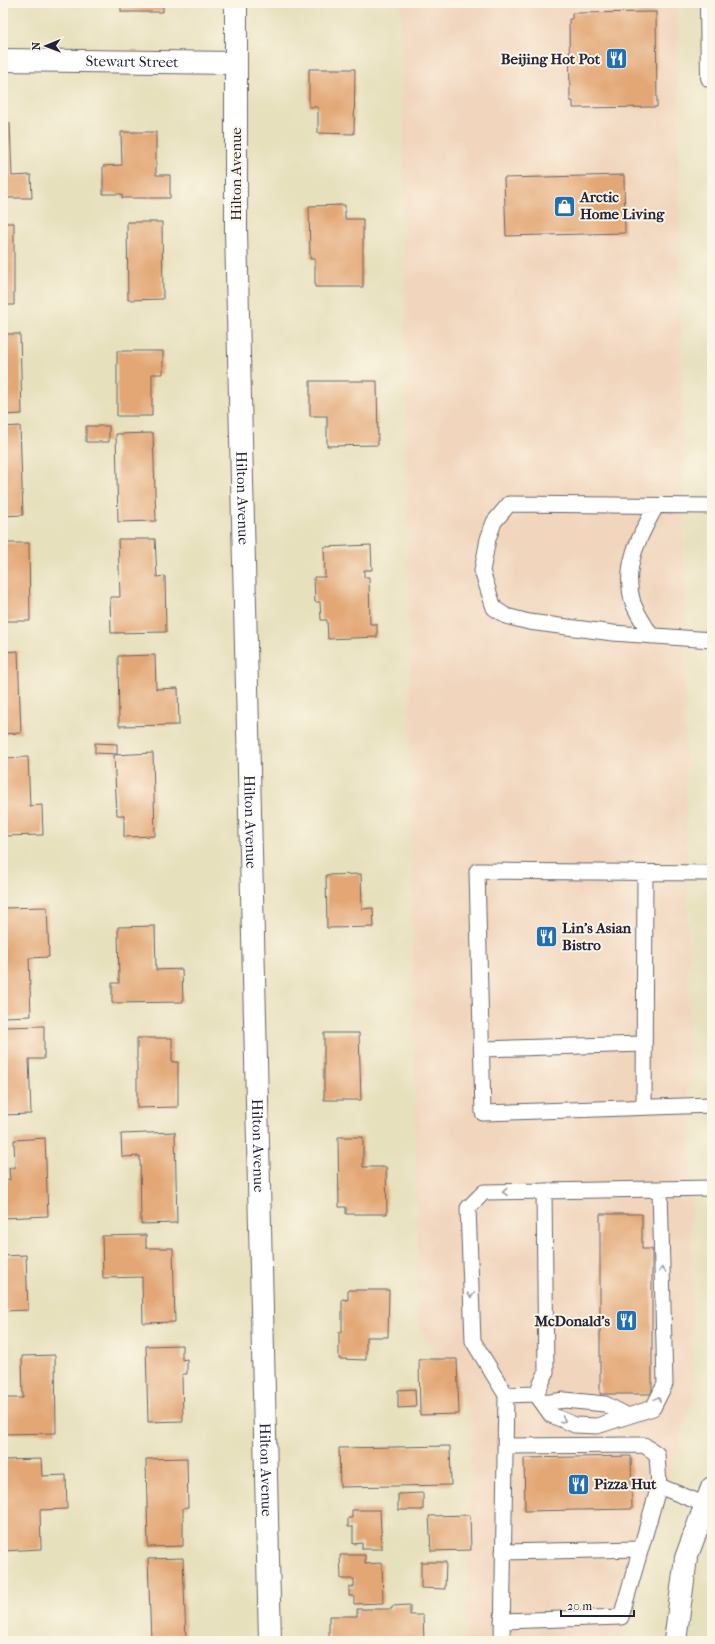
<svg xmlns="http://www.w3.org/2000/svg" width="715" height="1644" font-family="'IM FELL French Canon',serif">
  <rect width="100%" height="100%" fill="#fcf5e5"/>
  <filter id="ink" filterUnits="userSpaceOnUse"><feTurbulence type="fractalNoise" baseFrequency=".025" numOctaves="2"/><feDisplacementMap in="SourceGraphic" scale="8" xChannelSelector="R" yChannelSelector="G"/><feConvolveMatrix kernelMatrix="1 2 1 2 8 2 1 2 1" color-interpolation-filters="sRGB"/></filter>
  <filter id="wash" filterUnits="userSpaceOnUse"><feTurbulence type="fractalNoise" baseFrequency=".012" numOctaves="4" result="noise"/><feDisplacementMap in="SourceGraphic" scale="16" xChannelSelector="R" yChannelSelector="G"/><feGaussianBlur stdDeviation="0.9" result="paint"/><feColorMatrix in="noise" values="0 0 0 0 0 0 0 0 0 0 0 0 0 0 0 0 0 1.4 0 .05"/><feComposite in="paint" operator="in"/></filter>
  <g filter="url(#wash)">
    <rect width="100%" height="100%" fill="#e7e0bd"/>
    <path fill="#f1d5bd" d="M401,3H677L693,1398L619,1640L466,1641L472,1415L418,1325Z"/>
    <g id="blocks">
      <path fill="#e3a776" d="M121,3H163V12H121Z
        M656,12L657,107L573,108V101H570L569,19H572V13Z
        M309,69H355L354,134L318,133V107H309Z
        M10,123L12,176L31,175L32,198H3V124Z
        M121,132H156V175H170V198H122V194H103V166L122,165Z
        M624,175L625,233L506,236L504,178Z
        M345,205V219H363V287H315V259H310L309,206Z
        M127,222H162L163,299L128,300Z
        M3,223H14V305H3Z
        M3,334H20L22,414L3,415Z
        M117,351H163V374H152V416H117Z
        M310,381H377L378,445L327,446V416H310Z
        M20,426L23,515L3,516V427Z
        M86,426H109V442H86Z
        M153,433L156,521L118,522L116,434Z
        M118,539H155L157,577L165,576L166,632L111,633L110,597H120Z
        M3,543H29L30,621H3Z
        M371,545L372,570H364V577H369L370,624H377V637L328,639L327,620H321L320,602H315L314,577H325L324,547Z
        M18,651L21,733L3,734V652Z
        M155,655L156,689L178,688L179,725L119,726L118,656Z
        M95,743L117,744V754L95,753Z
        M153,753L155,836L124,837V815H117L114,755Z
        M28,757L30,806L42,805L43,835L3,836V758Z
        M361,874L362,909L373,908L374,927L327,928L326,875Z
        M47,907L49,957L29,958L31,1016L3,1017V908Z
        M155,926L156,970L182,969L183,1002L112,1003V983H119L118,927Z
        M44,1026V1059H29L31,1114L3,1115V1027Z
        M324,1033H359L361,1100H324Z
        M137,1038H172V1062H178V1107L137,1108Z
        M175,1132L177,1223L141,1224L140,1156L122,1157L121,1134Z
        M338,1137H363V1167H386L387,1214H346V1207H339Z
        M45,1138L48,1216L3,1218V1180H10L9,1168H15L14,1140Z
        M600,1214H642V1249H652V1394H600Z
        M146,1235V1248H173L175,1322L143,1323L142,1277L103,1278L102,1236Z
        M26,1255L28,1310L3,1311V1256Z
        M348,1290H389L388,1337H366V1360L339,1359V1332H342V1299L348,1300Z
        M182,1345V1360L187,1359V1374H182L183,1421L148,1422L146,1346Z
        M55,1355L56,1433L3,1434V1398H23L22,1356Z
        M419,1359H457L459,1414L420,1415Z
        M415,1389L416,1407L398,1408V1390Z
        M450,1446L451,1485L340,1487L339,1448Z
        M631,1456L632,1509L525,1511L524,1458Z
        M187,1458L188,1507L183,1508V1546L148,1547L146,1459Z
        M41,1459L42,1476L66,1475L67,1509L40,1510L41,1549L3,1551V1460Z
        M423,1493V1510H398V1494Z
        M352,1510H380L382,1549H362V1543L353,1544V1527H348V1518H352Z
        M470,1515L471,1550L431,1551L429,1516Z
        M340,1555H365V1564L382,1563L383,1603L354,1604V1596H349V1587H354V1579H341Z
        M183,1558L186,1641H151L148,1559Z
        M421,1562H446L445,1589L421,1588Z
        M410,1605V1615H423L424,1641H329V1616H357V1609H392V1606Z"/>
    </g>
  </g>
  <g filter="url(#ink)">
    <use href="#blocks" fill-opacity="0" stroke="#676468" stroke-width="1"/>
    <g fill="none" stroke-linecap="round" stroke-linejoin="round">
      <defs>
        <path id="service" d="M712,506L509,504L494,522L488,539L482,571L494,608L506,616L529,622L613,633L712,640
          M651,636C646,626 637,614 633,603C622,567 639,537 656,506
          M712,873L477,871L483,1113L712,1105
          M483,1049L643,1044
          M644,1107L645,873
          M536,1394L546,1373L544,1191L712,1188
          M536,1394L551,1415L575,1425L597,1426L653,1408L665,1384L660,1189
          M506,1395L473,1341L468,1208L484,1192L544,1191
          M543,1403L565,1400L605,1404L626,1415
          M505,1446L644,1445L657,1454L659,1486L706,1505
          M503,1552L640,1549
          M502,1621L621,1617L659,1486
          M502,1641L506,1395L536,1394"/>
        <g id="minor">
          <path id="s1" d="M236,3V231L270,1641"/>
          <path d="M711,3L712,77"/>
          <path id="s2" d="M3,60L236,63"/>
          <path d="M675,1641L686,1558L712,1488"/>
        </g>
      </defs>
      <use href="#service" stroke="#676468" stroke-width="17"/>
      <use href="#minor" stroke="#676468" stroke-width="24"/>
      <use href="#service" stroke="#fff" stroke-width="15"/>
      <use href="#minor" stroke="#fff" stroke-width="22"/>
    </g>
    <defs><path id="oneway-chevron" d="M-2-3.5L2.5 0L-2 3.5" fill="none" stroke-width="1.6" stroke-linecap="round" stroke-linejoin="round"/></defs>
    <g stroke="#9c9ca7">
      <use href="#oneway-chevron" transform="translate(505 1192) rotate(179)"/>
      <use href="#oneway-chevron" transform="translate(662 1270) rotate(-92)"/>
      <use href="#oneway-chevron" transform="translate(471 1295) rotate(88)"/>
      <use href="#oneway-chevron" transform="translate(658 1399) rotate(-62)"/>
      <use href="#oneway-chevron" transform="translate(563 1420) rotate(22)"/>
    </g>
  </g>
  <defs>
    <symbol id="restaurant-square" viewBox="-11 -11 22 22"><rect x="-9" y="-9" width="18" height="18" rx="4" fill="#1f6fb2" stroke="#fcf5e5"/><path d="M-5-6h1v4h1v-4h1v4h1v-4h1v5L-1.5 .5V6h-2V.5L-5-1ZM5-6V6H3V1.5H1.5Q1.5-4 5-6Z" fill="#fff"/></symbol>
    <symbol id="shop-square" viewBox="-11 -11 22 22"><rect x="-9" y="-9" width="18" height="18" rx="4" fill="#1f6fb2" stroke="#fcf5e5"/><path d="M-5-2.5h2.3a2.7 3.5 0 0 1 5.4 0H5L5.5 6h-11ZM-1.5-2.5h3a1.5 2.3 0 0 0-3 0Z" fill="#fff"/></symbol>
  </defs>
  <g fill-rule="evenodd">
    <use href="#restaurant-square" x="604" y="46" width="25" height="25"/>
    <use href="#shop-square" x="552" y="194" width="25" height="25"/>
    <use href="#restaurant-square" x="534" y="924" width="25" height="25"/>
    <use href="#restaurant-square" x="614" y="1308" width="25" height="25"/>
    <use href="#restaurant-square" x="566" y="1472" width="25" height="25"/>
  </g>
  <g text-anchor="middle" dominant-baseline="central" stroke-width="4" stroke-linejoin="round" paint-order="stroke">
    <g font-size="15" font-weight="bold" fill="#22223b" stroke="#fcf5e5" text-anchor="start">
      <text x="600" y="59" text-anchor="end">Beijing Hot Pot</text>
      <text x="580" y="197">Arctic<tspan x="580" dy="17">Home Living</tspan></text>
      <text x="562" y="928">Lin's Asian<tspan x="562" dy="17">Bistro</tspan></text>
      <text x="610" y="1321" text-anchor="end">McDonald's</text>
      <text x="594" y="1484">Pizza Hut</text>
    </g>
    <g font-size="15" fill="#22223b" stroke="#fcf5e5">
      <text stroke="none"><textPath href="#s2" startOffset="129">Stewart Street</textPath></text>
      <text transform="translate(236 174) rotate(-90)">Hilton Avenue</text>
      <text stroke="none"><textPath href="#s1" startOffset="495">Hilton Avenue</textPath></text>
      <text stroke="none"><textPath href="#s1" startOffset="819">Hilton Avenue</textPath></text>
      <text stroke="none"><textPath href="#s1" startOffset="1143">Hilton Avenue</textPath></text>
      <text stroke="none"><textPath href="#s1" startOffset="1467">Hilton Avenue</textPath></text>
    </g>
  </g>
  <rect width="715" height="1644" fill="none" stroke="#fcf5e5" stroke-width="16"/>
  <g transform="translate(46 46) rotate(269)" stroke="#fcf5e5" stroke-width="3" paint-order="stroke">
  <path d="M0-3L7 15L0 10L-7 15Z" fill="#22223b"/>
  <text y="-6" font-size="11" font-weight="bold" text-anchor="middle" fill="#22223b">N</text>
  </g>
  <path d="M561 1610v6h73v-6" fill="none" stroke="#22223b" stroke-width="2"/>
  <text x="567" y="1610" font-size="12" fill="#22223b" stroke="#fcf5e5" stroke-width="3" paint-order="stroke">20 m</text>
</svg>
